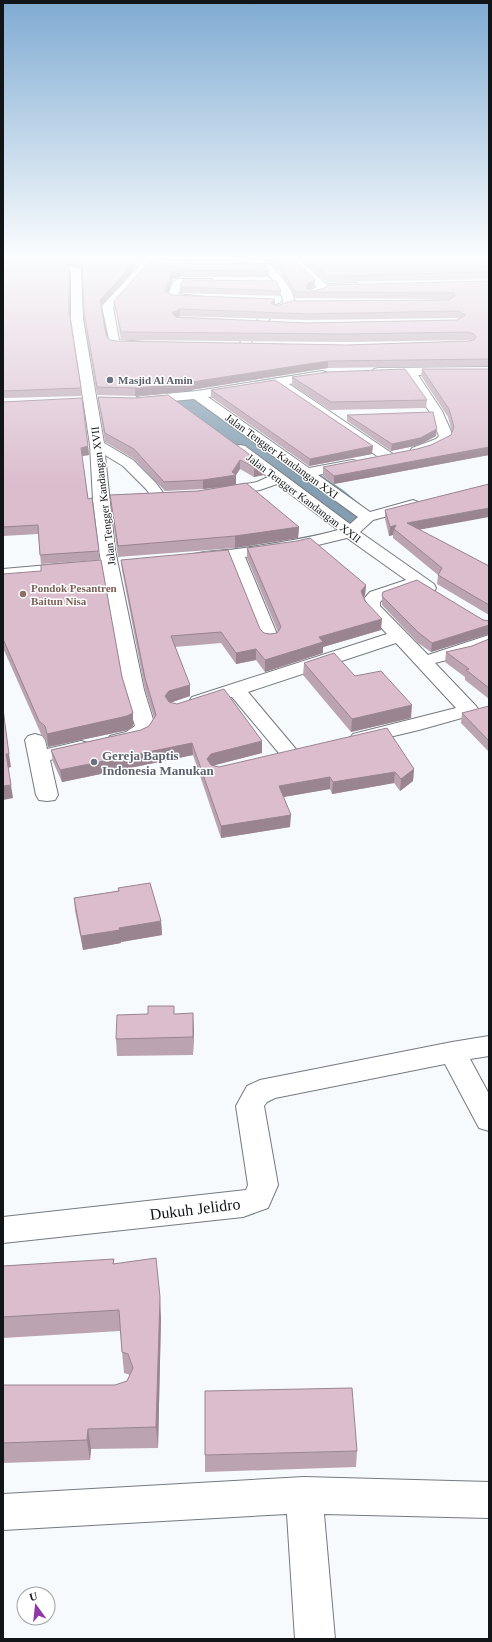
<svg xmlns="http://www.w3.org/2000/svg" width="492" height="1642" font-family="Georgia,serif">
  <rect width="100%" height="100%" fill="#f7fafd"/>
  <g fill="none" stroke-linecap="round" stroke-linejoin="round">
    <path fill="#839eb0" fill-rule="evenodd" d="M3,256C31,256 62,255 90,262L94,267L111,341L119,354L214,401L235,420L295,462L321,475L343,490L365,508L371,516L365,524L351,528L337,524L317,506L295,491L269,478L211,434L190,415L96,366L81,341L69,274L3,270Z"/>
    <defs>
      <path id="minor" d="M286,256H296L326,284L356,283L361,286L356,289L326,290C322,295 314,297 308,295L307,293L308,291L317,287Z
        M478,256H488L489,269L485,268Z
        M147,261L152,264L151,266L113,307L119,340L145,342L147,344L145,346C134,349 120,349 110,344L102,306L143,262Z
        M3,263H51L80,268L81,270L83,319L104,443L133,460L156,483L167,498L165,501L160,502L155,501L146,489L123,466L105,455L115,550L144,690L155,726C145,740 127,749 110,744L107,740L110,736L126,732L135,726L124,690L99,550L93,500L90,445L71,319V272L51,269H3Z
        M234,263L270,264C277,272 299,295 293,305L274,314L264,326L255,329L250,347H242L240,345L243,330L247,325L256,322L261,314L266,310L283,302C282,289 272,278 263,269L230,268L229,266L230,264Z
        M178,279H211L216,282L211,285H182L178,294L204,297L205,299L204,301L168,299L167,297L173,282Z
        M489,367V375H418L442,411L453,436L446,445L417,455L412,454L410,451L412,448L436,439L439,436L429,411L405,375L378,376L374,375L372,372L374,369L378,368Z
        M322,371L326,372L328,375L326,378L289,384L393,454L395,457L393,460L388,461L383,460L275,386L208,397L309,468L352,460L357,461L359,464L357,467L318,475L370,512L413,500L418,502L421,505L418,508L373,520L360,532L434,584L436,588L434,592C427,593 423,592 417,588L382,600L380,602V606L428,655L489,635V646L470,654L435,663L476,706L479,710L476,714L419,730L360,744L353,742L350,738L353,734L456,708L396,643L248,692L300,754L297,758L290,760L283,758L232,697L199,707L192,705L189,701L192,697L387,634L366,611L362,601L370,592L406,580L347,538L297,550L245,557L279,639L276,643L270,644L264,643L229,559L200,562L194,560L192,557L194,554C208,550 223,551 237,549C271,544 305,539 338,530L277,484L260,490L222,496L217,495L215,492L217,489L257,482L268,477L235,452L233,449L235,446L240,445L245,446L350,524L358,517L194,399L142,404L137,403L136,400L137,397L142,396L197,391Z
        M72,563L78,564L80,568L78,572L3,579V569Z
        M35,734L42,736L45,740L47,749L81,741L88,743L91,747L88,751L50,760L58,795L55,800L47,801L39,800L36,795L25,740L28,736Z
        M489,1036V1056L470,1059L489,1094V1131L479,1128L445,1064L275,1098L267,1102L264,1106L278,1185L268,1208L243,1217L3,1243V1217L246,1190L248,1185L236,1106L247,1086L260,1080L452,1042Z
        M304,1477L489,1482V1518L324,1514L335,1639H295L287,1514L3,1530V1494Z"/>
    </defs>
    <use href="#minor" stroke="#747a81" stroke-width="2"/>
    <use href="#minor" fill="#fff" fill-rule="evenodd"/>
  </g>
  <path fill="#bca3b1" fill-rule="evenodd" d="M3,256H290L315,280L314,287L309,289L313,291L489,281V366L328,368L172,393L135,396L97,395L84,319L82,270L79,266L78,260L136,268L101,306L106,335L110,340L116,341L347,345L469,341H472L468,340L347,342L121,340L115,307L114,301L149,262L269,271V277H180L173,279L168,292L172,295L275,305L276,306L449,299L295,298L280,272L271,263L265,260L198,262L60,256L54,260V262H3ZM180,316L307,320L457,318L459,319L458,320L307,323L178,317Z
    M308,259L484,262L489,264V279L327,282L307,265Z
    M3,264L69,267L70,316L81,388V396L3,398Z
    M180,287L281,291V296L180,293Z
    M422,369H489V455L334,484L323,476V467L417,449L431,445L451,435L452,432L448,417L421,376Z
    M292,377L427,400L426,408L330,410L292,385Z
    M211,390L372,454L309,466L211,397Z
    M168,395L264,475L254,477L240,469L236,475V485L299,527L298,538L235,548L118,557L111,506L110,495L198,491L221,487L203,489L165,491L134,459L105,442L99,406L98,397L134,398Z
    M3,402L88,446L89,455L82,456L88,499L99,551V560L41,564L38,534L3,536Z
    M347,415L436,436L419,445L391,451L347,421Z
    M385,510L419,530L489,566V615L437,584L438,575L393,538V535L389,536L385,519Z
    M247,548L366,585L365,595L364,597L381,630L323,647V653L265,672L256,660L236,664L221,643L175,647L190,696L170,702L262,753L213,765L219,767L414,769L413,781L400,791L394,783L332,794L330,789L283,797L290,827L221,838L193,755L62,782L53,762L51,750L141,730L149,726L154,718L145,690L122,570L121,560L260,629L264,633L270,634L277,633L278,632L247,558Z
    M3,574L122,677L133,713V726L128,730L48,747L46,740L41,734L3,648Z
    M382,596L489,621V634L431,652L418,643L382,605Z
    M489,639V699L465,680V677L445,662L446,652L472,646Z
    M304,663L355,676L411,718L351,732L303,675Z
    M489,706V752L461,723L462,713Z
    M118,888L161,921L162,935L121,942V943L83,950L75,911L74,898L118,891Z
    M174,1006V1014L194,1030L193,1055L117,1056L116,1039L148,1014Z
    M114,1259V1264L161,1318L158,1448L91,1449L90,1460L3,1463V1385H115L127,1381L130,1375L124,1373L120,1331L3,1338V1266Z
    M357,1451L356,1467L205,1472V1455Z"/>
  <path fill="#998490" d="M54,256H60L54,260Z
    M300,256H309L300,257Z
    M135,262L136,268L101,306L100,300Z
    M69,267L70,273V319L69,312Z
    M179,270L180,277L173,279L166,297L165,291L172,273Z
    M315,280L314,287L307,290L306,288L308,283Z
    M275,299V305L271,303Z
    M180,309V316L173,320L172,313Z
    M328,361V368L172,393L135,396V388Z
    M437,429L436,436L419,445L391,451L392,444Z
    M88,446L89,455L82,456L81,448Z
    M373,446L372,454L309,466L310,459Z
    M489,447V455L334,484V476Z
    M240,460V469L236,475V485L203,489V480L232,472Z
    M264,465V475L254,477V467Z
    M489,508V517L407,532V523Z
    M396,525L394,529L393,535L389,536L390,527Z
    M299,527L298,538L235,548V536Z
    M366,585L365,595L361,602V591Z
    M382,619L381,630L323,647V653L265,672V660L319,637Z
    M489,625V634L431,652L432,643Z
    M256,649V660L236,664V653Z
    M190,685V696L170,703L165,696L169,691Z
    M412,705L411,718L351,732L352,719Z
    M133,713V726L128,730L48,747L47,734Z
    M262,741V753L212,766L207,759L211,754Z
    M192,743L193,755L62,782L60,770Z
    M6,754H9L11,767L8,768Z
    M414,769L413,781L400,791L401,779Z
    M395,772L394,783L332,794L333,782Z
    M330,777V789L278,798L279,786Z
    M11,785L13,798L3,800V786Z
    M291,815L290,827L221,838V826Z
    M161,921L162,935L121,942V943L83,950L81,936L119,928Z
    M193,1013L194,1030L193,1055Z
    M160,1297L161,1318L158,1448L156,1427Z
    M88,1429L91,1449L90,1460L87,1440Z"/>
  <path fill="#dbbdce" stroke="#998490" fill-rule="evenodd" d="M270,256H290L315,280L308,283L306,288L313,291L325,288L327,285L489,281V359L328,361L172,385L135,388L97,387L84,312L82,264L78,260L135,262L100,300L106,335L110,340L116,341L347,345L469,341L474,340L476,337L474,334L469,332L347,334L121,332L114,301L149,262L198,264L262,263L269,271L179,270L172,273L165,291L172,295L275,299L271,303L276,306L291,301L449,300L455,296L454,293L295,292L280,265ZM180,309L307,314L458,311L465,315L458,320L307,323L176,317L172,313Z
    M331,256H481L484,262L489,264V272L327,276L308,259Z
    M3,264H50L69,267V312L81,388L3,391Z
    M183,280L276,281L281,291L180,287Z
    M405,369L427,400L331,402L292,377L328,372Z
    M422,369H489V447L334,476L323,467L417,449L431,445L451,435L454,427L449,409Z
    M275,380L373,446L310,459L211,390Z
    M168,395L264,465L254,467L240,460L232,472L236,475L203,480L164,482L134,449L105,433L98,397L134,398Z
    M82,398L88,446L81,448L88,499L92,498L99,551L40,555L38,525L3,527V402Z
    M433,412L437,429L420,438L392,444L347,415Z
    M246,483L299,527L235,536L118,546L110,495L198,491Z
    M489,484V508L407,523L489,566V605L438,575L442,568L394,529L396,525L390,527L385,510Z
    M310,538L366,585L361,591L365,601L382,619L319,637L323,642L265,660L256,649L236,653L221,632L171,636L190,685L169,691L165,696L169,702L177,704L224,689L262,741L211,754L207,759L211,765L219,767L387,728L414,769L401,779L395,772L333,782L330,777L279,786L291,815L221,826L192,743L60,770L51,750L141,730L149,726L156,715L145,678L121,560L228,550L260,629L264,633L270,634L277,633L281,627L247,548L297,541Z
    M101,560L122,677L133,713L127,716L47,734L45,726L39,721L3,639V574L41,571V565Z
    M417,580L483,620L489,621V625L432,643L419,633L382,596L383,592Z
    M489,639V688L466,670L469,669L446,652L472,646Z
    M334,653L355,676L381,671L412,705L352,719L304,663Z
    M489,706V741L462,713Z
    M3,709L9,754H6L11,785L3,786Z
    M150,883L161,921L119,928L120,930L81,936L74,898L119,891L118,888Z
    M148,1006H174V1014L193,1013V1037L116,1039L117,1015L148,1014Z
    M156,1258L160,1297L156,1427L88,1429L87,1440L3,1443V1385H115L127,1381L133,1368L128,1354L122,1352L119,1310L3,1317V1266L114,1259L113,1264Z
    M352,1388L357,1451L205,1455V1391Z"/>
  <linearGradient id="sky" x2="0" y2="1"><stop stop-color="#7fabd2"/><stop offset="0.53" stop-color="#fbfdfe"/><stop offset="1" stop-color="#fbfdfe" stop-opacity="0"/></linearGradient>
  <rect width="492" height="486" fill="url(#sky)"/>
  <g fill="#6b7280" stroke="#fff" stroke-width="1.5">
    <circle cx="110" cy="380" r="4"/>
    <circle cx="94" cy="762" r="4"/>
  </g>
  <circle fill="#8d6e63" stroke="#fff" stroke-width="1.5" cx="23" cy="594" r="4"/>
  <g text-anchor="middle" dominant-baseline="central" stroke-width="3" stroke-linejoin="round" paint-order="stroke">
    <g font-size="11" font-weight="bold" fill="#5b616d" stroke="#fff" text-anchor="start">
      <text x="118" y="380">Masjid Al Amin</text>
    </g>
    <g font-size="11" fill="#121517" stroke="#fff">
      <text transform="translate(282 456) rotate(36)">Jalan Tengger Kandangan XXI</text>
      <text transform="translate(103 496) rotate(-97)">Jalan Tengger Kandangan XVII</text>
      <text transform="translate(304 498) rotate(37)">Jalan Tengger Kandangan XXII</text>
    </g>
    <g font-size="11" font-weight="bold" fill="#785e54" stroke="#fff" text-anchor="start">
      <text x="31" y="588">Pondok Pesantren<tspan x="31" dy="13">Baitun Nisa</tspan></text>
    </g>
    <g font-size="13" font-weight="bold" fill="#5b616d" stroke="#fff" text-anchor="start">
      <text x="102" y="755">Gereja Baptis<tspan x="102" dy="15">Indonesia Manukan</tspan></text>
    </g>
    <g font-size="16" fill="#121517" stroke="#fff">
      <text transform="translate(195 1209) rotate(-7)">Dukuh Jelidro</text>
    </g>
  </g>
  <rect width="492" height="1642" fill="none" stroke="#121517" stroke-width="8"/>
  <g transform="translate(36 1606) rotate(345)"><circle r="19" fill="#ffffff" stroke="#a0a1a2"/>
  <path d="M0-3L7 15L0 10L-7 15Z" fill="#9038a5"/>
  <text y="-6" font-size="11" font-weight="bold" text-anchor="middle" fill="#121517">U</text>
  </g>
</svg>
